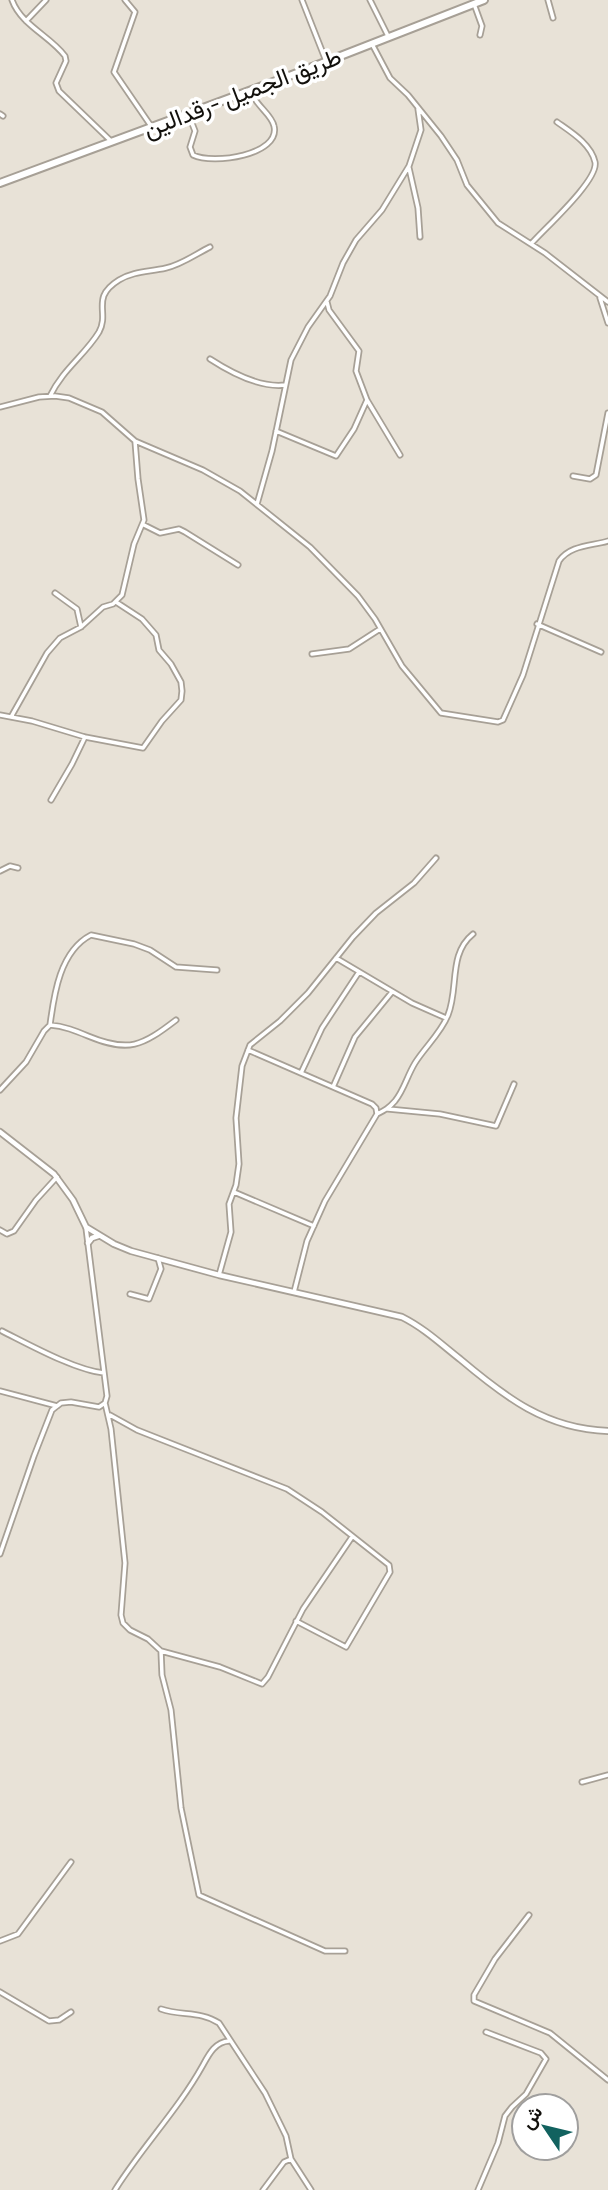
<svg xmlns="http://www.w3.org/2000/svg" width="608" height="2190" font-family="'Titillium Web',Vazirmatn,sans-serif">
  <rect width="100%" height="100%" fill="#e8e2d7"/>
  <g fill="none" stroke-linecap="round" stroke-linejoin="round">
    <defs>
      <path id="minor" d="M12,0C21,25 50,36 65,56L66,61L56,83L59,91L112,142
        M125,0L135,12L114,72L151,126
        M302,0L326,61
        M370,0L388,36
        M548,0L553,18
        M474,4L482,26L480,35
        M26,21L46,0
        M372,44L390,78L408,95L441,136L457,160L467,185L498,223L545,253L608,302
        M188,113L195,131L190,147L193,155C213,165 281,155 274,126C272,116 260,108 255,99L257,88
        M0,114L3,116
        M409,168L418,208L420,237
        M531,244C544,229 599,180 595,162C591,144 571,132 557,122
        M600,298L608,323
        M327,302L329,310L359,351L356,371L367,400L400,455
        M210,359C230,372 260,388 285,385
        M50,396C63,369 85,355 99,332C110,312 90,298 119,280C134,271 149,272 166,268C181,265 196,254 210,247
        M0,407L39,397L55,396L69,398L102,412L135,441L203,470L240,491L310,547L358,596L375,619L402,666L441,713L498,722L503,720L523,675L559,561C570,545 591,546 608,541
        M276,431L336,456L354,429L367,400
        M573,476L590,479L596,475L608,413
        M257,504L272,451L291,360L308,327L330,296L343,263L356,240L382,210L409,166L421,130L418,109
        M144,525L160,533L179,529L185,532L238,565
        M55,593L77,609L81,627
        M537,624L601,652
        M312,654L349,649L380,629
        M0,715L32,721L85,737L143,748L162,721L181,700L182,691L181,682L171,664L159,650L156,635L142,619L116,602
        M11,717L47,653L60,638L81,627L103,607L113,604L122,595L134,544L144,520L138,479L135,441
        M51,800L72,764L85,737
        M0,871L10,866L18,868
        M336,958L412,1003L446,1018
        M50,1025C54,994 60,951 91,935L134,944L150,950L176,967L217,970
        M248,1050L372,1104L376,1108L377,1114
        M301,1073L322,1028L359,972
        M333,1087L355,1037L392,992
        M0,1090L26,1062L44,1031L50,1025C64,1026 76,1031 88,1036C129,1053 142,1046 176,1020
        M388,1109L440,1114L496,1126L514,1084
        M234,1192L314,1226
        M0,1230L7,1234L14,1231L36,1200L57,1177
        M219,1275L231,1232L229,1204L236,1185L239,1164L236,1118L242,1066L250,1045L280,1021L308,993L353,937L376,913L414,883L436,858
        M294,1292L307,1241L325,1201L377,1114C385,1110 389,1108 395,1101C404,1090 407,1076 415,1063C425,1047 441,1033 448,1015C459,988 448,954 473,934
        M130,1294L149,1299L161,1269L158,1258
        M2,1331C30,1345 75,1370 104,1373
        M0,1391L57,1406
        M105,1403L111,1429L125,1563L121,1615L123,1623L130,1630L148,1639L161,1651L162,1675L171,1710L181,1808L199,1895L325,1951H345
        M110,1415L137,1430L287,1489L322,1512L389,1565L390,1572L346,1647L296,1621
        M0,1554L34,1456L52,1410L61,1403L71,1402L99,1407L105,1403L107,1396L86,1228
        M161,1651L220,1667L262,1684L268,1677L303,1609L352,1537
        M582,1782L608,1775
        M529,1915L495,1959L474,1995V2001L550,2033L608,2080
        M0,1941L18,1934L71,1862
        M0,1992L49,2021L59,2020L71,2012
        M161,2009C181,2016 201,2011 219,2023L265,2093L286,2136L291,2159L311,2190
        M115,2190C142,2147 178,2110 203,2065C209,2054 215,2042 229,2041
        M263,2190L284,2162L291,2159
        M478,2190L498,2143L505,2116L512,2107L526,2094L546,2059L541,2053L486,2032"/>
      <path id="tertiary" d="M0,1132L54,1174L73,1200L86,1227L114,1244L131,1251L219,1275L402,1317C424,1328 441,1344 460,1359C505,1397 546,1429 608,1431
        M88,1243L92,1238L98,1236"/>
      <path id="primary" d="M0,183L284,78L484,0"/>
    </defs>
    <use href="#minor" stroke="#a7a096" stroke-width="7"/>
    <use href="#tertiary" stroke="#a7a096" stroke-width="8"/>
    <use href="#primary" stroke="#a7a096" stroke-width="10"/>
    <use href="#minor" stroke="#fff" stroke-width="3.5"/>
    <use href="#tertiary" stroke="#fff" stroke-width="4.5"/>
    <use href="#primary" stroke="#fff" stroke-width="6"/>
  </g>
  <g text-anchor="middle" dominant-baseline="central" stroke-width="7" stroke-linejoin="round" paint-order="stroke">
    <g font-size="24" fill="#12100c" stroke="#fff">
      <text transform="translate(242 92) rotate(-21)">طريق الجميل -رقدالين</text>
    </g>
  </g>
  <g transform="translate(545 2127) rotate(305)"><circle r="33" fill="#ffffff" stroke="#a09f9e" stroke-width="2"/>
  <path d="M0-5L12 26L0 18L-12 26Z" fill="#12625f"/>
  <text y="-10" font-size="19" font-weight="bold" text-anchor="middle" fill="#12100c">ش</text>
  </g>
</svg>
